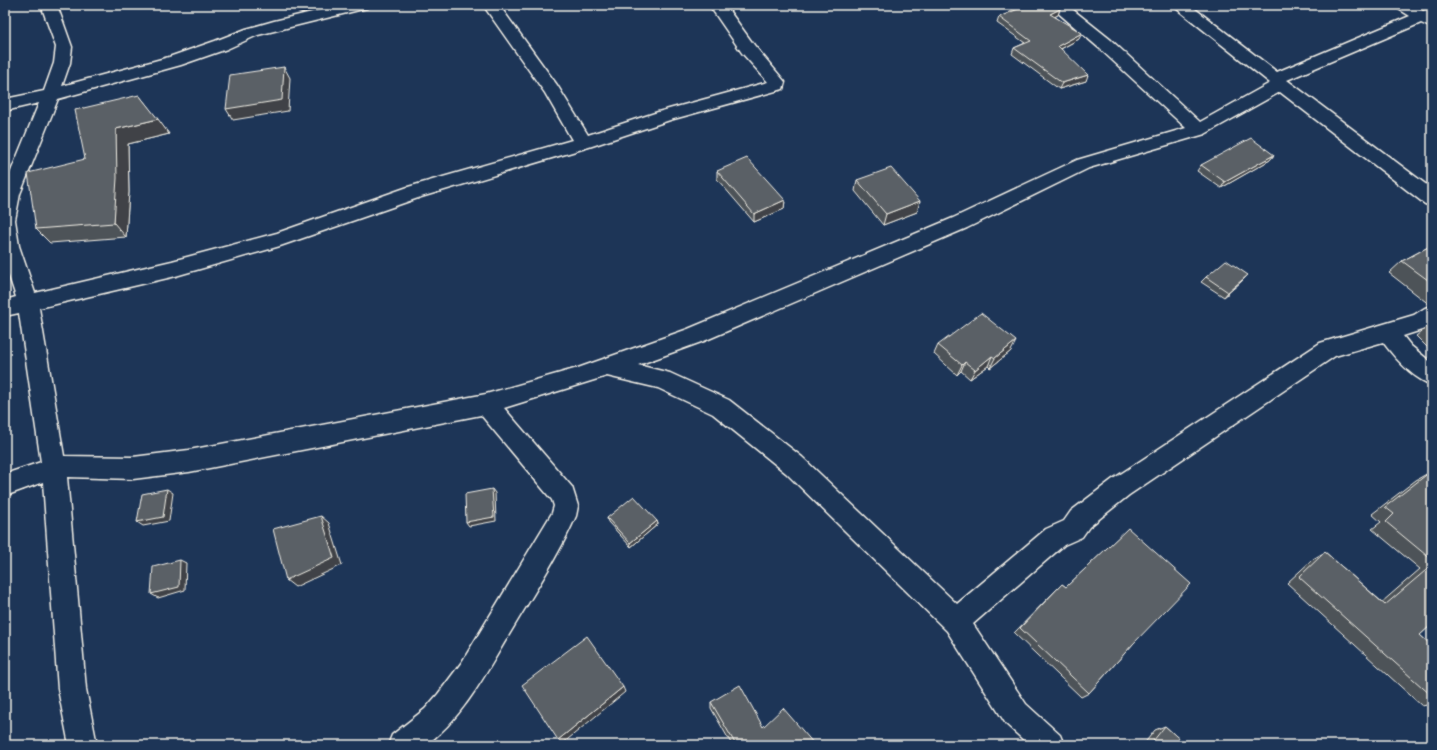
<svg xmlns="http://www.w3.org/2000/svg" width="1437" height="750" font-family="'Comic Neue',sans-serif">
  <rect width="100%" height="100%" fill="#1d3557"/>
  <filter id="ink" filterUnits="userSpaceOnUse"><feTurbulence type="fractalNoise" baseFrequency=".025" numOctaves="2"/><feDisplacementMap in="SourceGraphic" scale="8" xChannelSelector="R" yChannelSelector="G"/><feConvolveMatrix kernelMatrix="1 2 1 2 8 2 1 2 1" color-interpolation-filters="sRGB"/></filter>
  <g filter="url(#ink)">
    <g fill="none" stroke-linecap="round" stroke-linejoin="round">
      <defs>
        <path id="minor" d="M41,5H57L72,47L70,63L62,86L169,57L215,41L246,29L274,21L342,5H370L367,8L258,35L227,49L181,65L58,99L20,194L15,220L19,246L35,293L172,261L277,233L408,187L572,140L545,93L483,5H499L557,85L588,135L658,112L768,82L742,53L709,5H725L754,45L785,82L783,89L670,120L589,147L421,197L280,246L172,277L39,308L64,456L133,457L189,450L486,394L578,368L688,329L953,218L1077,160L1186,128L1099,48L1049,5H1067L1111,40L1200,122L1270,83L1172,5H1190L1277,72L1410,16L1397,8L1394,5H1413L1423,11L1432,8V28L1421,23L1287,80L1432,189V206L1425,204L1280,92L1205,134L1089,168L967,228L704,341L638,365L670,373L729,400L802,457L957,604L1046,529L1064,521L1071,511L1113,479L1320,343L1414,315L1425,308L1432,306V325L1428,328L1403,336L1411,346L1432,363V385C1412,378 1395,358 1383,342L1335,356L1129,495L1089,527L1082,537L1064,545L973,624L1026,704L1060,735L1064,745H1029L1006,724L947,631L786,473L713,414L658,388L607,376L504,408L572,487L578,506L576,516C559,555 535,591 513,628C488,669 465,716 426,745H388L392,735L425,709L438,694L462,662L552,513L554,506L552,500L481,415L189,472L133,479L67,477L86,689L97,745H69L58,689L43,482L5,496V474L41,462L19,313L5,316V300L16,297L5,264V186L39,103L5,111V99L44,91L54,63L56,47Z"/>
      </defs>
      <use href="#minor" stroke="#f4f1e8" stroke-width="3"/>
      <use href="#minor" fill="#1d3557" fill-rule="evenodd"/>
    </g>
    <path fill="#4d5358" stroke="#f4f1e8" d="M1003,5H1055L1060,9L1058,15L1055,16L1079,39L1061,49L1086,81L1059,89L1012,54L1014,48L1025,43L997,23L999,17L1012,12Z
      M139,95L169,134L128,144L129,192L126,237L50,243L36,229L85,159Z
      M1274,155L1270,160L1221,188L1197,171L1201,165Z
      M717,171L785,200L784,209L754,222L717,179Z
      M857,180L917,212L883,225L855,191Z
      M1432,245V305H1430L1389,273L1402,261Z
      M1248,275L1243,280L1224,297L1201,282L1206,277Z
      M1432,324V352L1416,336L1430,325Z
      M938,345L1011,351L990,368L988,366L970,379L961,371L957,375L934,354Z
      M1430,472L1432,474V624L1420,635L1432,646V704L1422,706L1287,583L1313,559L1325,552L1382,602L1420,569L1372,529L1381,522L1372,514L1416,480Z
      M607,518L657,521L658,524L631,547L608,522Z
      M1120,536L1133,644L1089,693L1081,697L1014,633L1055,591L1062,584L1066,587Z
      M711,702L763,727L815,745H732L711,708Z
      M1165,726L1186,745H1143L1155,730Z"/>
    <path fill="#3f4347" stroke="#f4f1e8" d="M1060,9L1058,15L1048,20L1050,14Z
      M1082,33L1079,39L1055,52L1058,46Z
      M284,67L290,78L288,111L233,120L226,109Z
      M1088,75L1086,81L1059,89L1062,83Z
      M158,119L169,134L128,144L129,192L126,237L114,223L116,129Z
      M1274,155L1270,160L1221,188L1225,182Z
      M785,200L784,209L754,222V214Z
      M920,201L917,212L883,225L886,214Z
      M1248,275L1243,280L1224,297L1228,292Z
      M1016,341L1011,351L990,368L995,358Z
      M992,356L988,366L970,379L975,370Z
      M965,362L961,371L957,375L962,365Z
      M167,489L173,493L169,521L143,526L137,522Z
      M492,489L495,493L496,521L469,526L466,522Z
      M321,516L329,523L342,565L295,587L286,580Z
      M657,521L658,524L631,547L630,543Z
      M180,560L186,563L185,590L158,598L151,594Z
      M623,687L625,692L562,744L558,740Z"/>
    <path fill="#5a6066" stroke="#f4f1e8" d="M1012,5H1055L1060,9L1050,14L1082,33L1058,46L1088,75L1062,83L1014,48L1031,41L999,17L1018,9Z
      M284,67L282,100L226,109L230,75Z
      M139,95L158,119L116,129L117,178L114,223L36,229L28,173L85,159L75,110Z
      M1251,138L1274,155L1225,182L1201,165Z
      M747,158L785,200L754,214L717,171Z
      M891,168L920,201L886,214L857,180Z
      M1432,245V283L1402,261Z
      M1226,260L1248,275L1228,292L1206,277Z
      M981,313L1016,341L995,358L992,356L975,370L965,362L962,365L938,345Z
      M1430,472L1432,474V560L1386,522L1394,514L1385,507Z
      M167,489L163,517L137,522L142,494Z
      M492,489L494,517L466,522L465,494Z
      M634,496L657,521L630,543L607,518Z
      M321,516L334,558L286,580L273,529Z
      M1128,528L1191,584L1133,644L1089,693L1020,628L1062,584L1066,587Z
      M1325,552L1385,605L1432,565V624L1420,635L1432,646V696L1299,577Z
      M180,560L179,587L151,594L153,567Z
      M587,636L623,687L558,740L522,685Z
      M740,685L763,727L783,708L815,745H736L711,702Z
      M1165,726L1186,745H1150Z
      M392,743H396L397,745H389Z"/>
  </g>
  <rect width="1437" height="750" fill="none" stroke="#1d3557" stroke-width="20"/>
  <rect x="10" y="10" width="1417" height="730" fill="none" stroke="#f4f1e8" stroke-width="1.5" filter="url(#ink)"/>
</svg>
